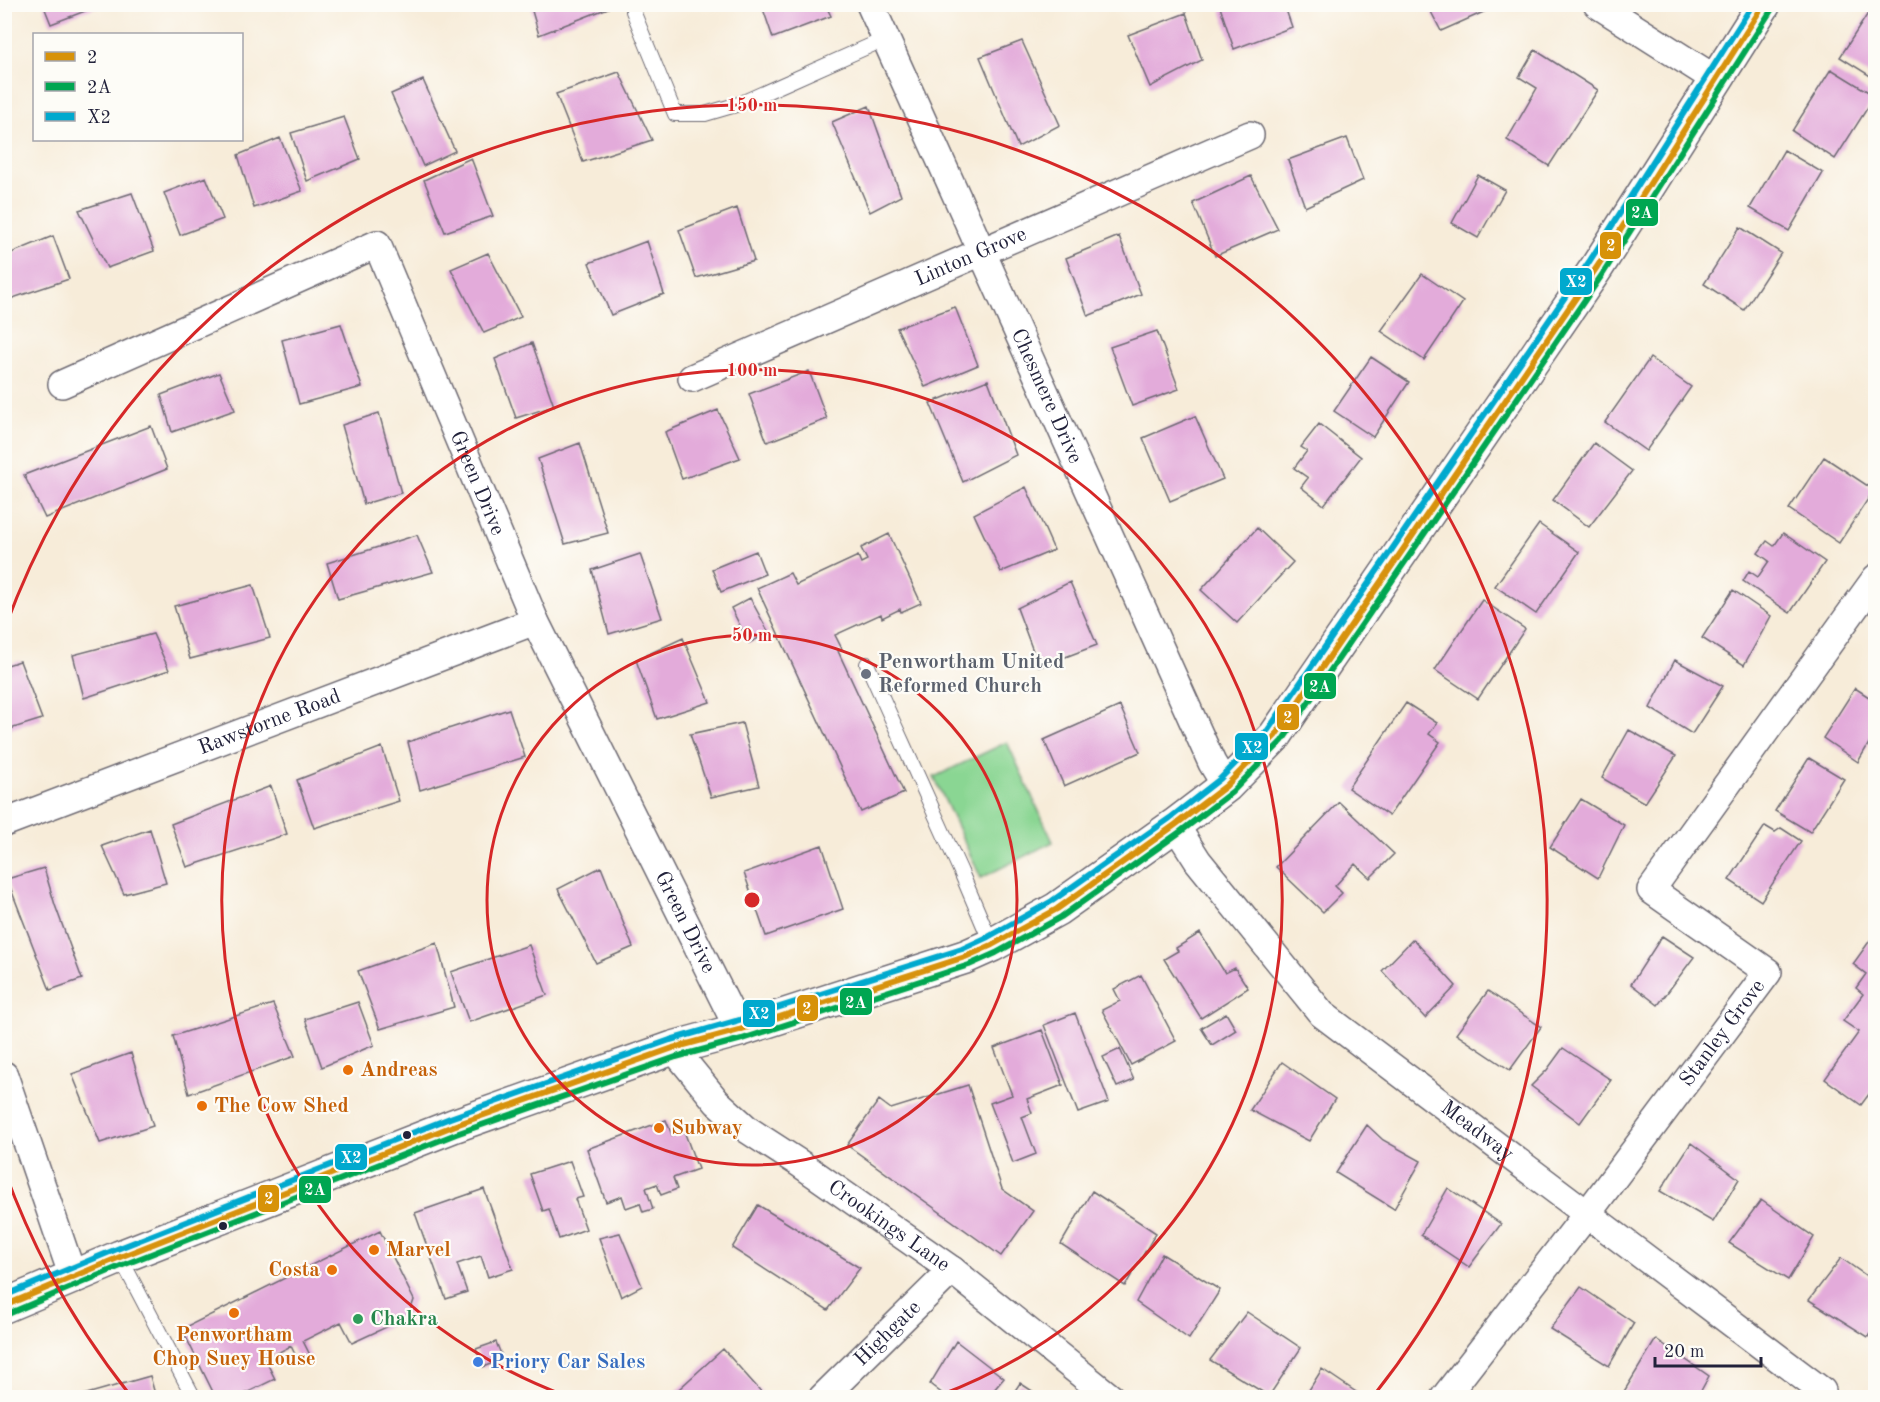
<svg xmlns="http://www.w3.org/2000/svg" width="1880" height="1402" font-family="'Old Standard TT',serif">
  <rect width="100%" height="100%" fill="#fdfcf7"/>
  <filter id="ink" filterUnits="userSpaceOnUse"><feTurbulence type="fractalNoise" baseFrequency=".0167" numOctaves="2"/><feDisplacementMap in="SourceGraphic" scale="12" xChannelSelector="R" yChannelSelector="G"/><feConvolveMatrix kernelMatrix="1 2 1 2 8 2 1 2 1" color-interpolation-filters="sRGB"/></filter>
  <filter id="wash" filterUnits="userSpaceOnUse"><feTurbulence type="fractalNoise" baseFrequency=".008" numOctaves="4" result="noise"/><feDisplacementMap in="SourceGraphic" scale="24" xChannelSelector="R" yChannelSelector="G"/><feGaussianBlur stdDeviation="1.35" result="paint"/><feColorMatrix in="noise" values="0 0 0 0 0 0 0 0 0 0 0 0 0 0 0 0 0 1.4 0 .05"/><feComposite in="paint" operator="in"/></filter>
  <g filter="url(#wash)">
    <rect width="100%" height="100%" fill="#f7ecd9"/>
    <path fill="#8ad693" stroke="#567c67" stroke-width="1.5" d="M1007,742L1053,842L981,878L934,777Z"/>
    <g id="blocks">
      <path fill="#e3abda" d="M43,4H101V5L51,24Z
        M530,4H606L608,8L539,35Z
        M766,4H825L831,16L773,38L762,6Z
        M1219,4H1284L1292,27L1234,49Z
        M1427,4H1486L1488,10L1441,31Z
        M1874,4H1875V79L1840,57Z
        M1186,13L1202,60L1150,87L1128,35Z
        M1022,41L1060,125L1018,147L980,57Z
        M1535,50L1598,90L1549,166L1507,140L1537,88L1519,77Z
        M1831,69L1875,96L1835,159L1792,131Z
        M619,72L652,140L583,162L556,94Z
        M423,80L455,151L423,166L391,94Z
        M869,106L901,196L870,212L832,122Z
        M344,117L360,159L307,181L291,133Z
        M280,138L302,191L254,208L238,155Z
        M1347,138L1363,180L1305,207L1288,160Z
        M1784,150L1823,173L1789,231L1750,208Z
        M471,158L493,216L445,232L424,180Z
        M1478,175L1505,190L1478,238L1452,223Z
        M1251,176L1278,229L1215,256L1193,203Z
        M206,177L223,219L180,235L164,193Z
        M132,193L154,251L107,268L79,210Z
        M737,208L754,261L696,278L679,230Z
        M1740,227L1781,253L1744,310L1704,284Z
        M53,236L69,279L4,301V256Z
        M1119,236L1141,294L1088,316L1066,258Z
        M647,241L664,294L611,315L589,263Z
        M488,253L521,317L484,333L451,269Z
        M1422,274L1463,302L1424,360L1381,331Z
        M955,307L978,365L925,387L897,328Z
        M341,324L362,387L299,404L282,340Z
        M1157,331L1179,389L1132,406L1110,347Z
        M532,343L554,406L516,418L495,359Z
        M1371,357L1409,382L1373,437L1334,411Z
        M1650,358L1691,387L1646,451L1605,422Z
        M809,371L827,419L767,442L749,394Z
        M219,373L235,410L172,432L161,395Z
        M988,380L1016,455L963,482L930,403Z
        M718,410L740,458L682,479L665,432Z
        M379,413L401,493L364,504L342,425Z
        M1195,416L1223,479L1170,501L1143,438Z
        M1319,424L1361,457L1324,505L1301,487L1308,478L1294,468L1307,451L1301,447Z
        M151,426L167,469L45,518L24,475Z
        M580,443L608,533L565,544L538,459Z
        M1594,443L1632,471L1589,527L1553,500Z
        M1824,457L1874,490L1839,543L1789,509Z
        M1026,487L1054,550L1001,572L974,514Z
        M1539,524L1579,552L1536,614L1495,586Z
        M1257,528L1293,562L1237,623L1201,590Z
        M1783,533L1825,562L1790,613L1743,581L1749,571L1758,577L1769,561L1758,553L1767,541L1774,546Z
        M889,534L921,603L901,612L900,609L882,618L881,614L835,635L842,649L838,651L904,793L861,812L757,588L790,573L796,585L858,556L861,563L867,560L861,548Z
        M417,535L433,572L338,599L327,563Z
        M756,551L765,574L721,592L712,569Z
        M640,554L662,618L609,634L592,570Z
        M1070,582L1097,645L1039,667L1017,608Z
        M253,585L270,638L190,659L174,606Z
        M1733,590L1771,616L1744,665L1702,638Z
        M750,598L769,633L749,643L731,608Z
        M1482,600L1525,629L1478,699L1435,670Z
        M153,634L169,670L84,698L73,655Z
        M683,638L710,702L657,719L636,660Z
        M1675,660L1723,686L1692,734L1650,708Z
        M20,661L42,719L4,731V666Z
        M1855,688L1875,701V733L1858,762L1823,738Z
        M1406,703L1437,723L1429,734L1440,742L1389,816L1348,788Z
        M1120,706L1140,752L1064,786L1044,740Z
        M509,709L525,757L420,790L408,742Z
        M742,723L759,786L711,797L690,734Z
        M1629,730L1676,756L1645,803L1602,778Z
        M382,747L399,801L314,828L297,780Z
        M1809,758L1844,779L1810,832L1775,811Z
        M271,786L287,834L187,867L171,824Z
        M1581,799L1624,825L1598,878L1550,847Z
        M1339,802L1394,854L1370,878L1355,864L1335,886L1342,893L1323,912L1276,867Z
        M1765,826L1775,832L1781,828L1801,841L1761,901L1729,880Z
        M150,829L166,883L124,894L102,846Z
        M822,845L843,909L766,936L744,873Z
        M601,867L633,947L596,963L558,889Z
        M44,868L55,905L82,979L50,990L7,879Z
        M1200,933L1225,973L1235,968L1248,988L1201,1018L1164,959L1178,951L1176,948Z
        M1662,936L1694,957L1658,1005L1631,984Z
        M1413,939L1456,986L1425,1018L1382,971Z
        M1871,939L1875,943V1086L1861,1105L1825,1079L1859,1032L1843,1021L1863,994L1856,988L1866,974L1853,964Z
        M437,943L454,1007L380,1029L358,971Z
        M529,945L547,995L469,1022L451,972Z
        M1141,975L1176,1041L1131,1065L1102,1010L1120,1001L1114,989Z
        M1488,991L1541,1027L1510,1070L1456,1034Z
        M358,1002L374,1045L322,1067L305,1019Z
        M273,1004L295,1056L189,1094L173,1036Z
        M1075,1013L1109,1102L1078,1113L1044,1025Z
        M1226,1013L1236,1030L1212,1045L1201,1028Z
        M1042,1030L1063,1085L1027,1099L1032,1113L1022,1117L1036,1154L1013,1163L990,1103L1012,1095L994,1048Z
        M1563,1048L1611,1080L1580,1123L1531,1086L1547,1070Z
        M1120,1049L1134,1080L1117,1087L1103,1057Z
        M131,1053L153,1126L100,1143L72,1074Z
        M1282,1062L1335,1099L1309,1141L1250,1110Z
        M968,1085L1002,1189L1033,1211L1001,1256L847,1145L879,1100L891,1109Z
        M666,1120L672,1135L684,1131L698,1169L673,1178L677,1189L661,1195L657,1184L646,1188L653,1209L643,1212L640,1203L626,1208L622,1196L606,1202L587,1149Z
        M1367,1125L1383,1140L1421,1161L1394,1209L1336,1173Z
        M1691,1143L1739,1179L1713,1222L1660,1191Z
        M570,1161L583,1197L575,1199L586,1229L559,1239L549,1209L543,1211L530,1174Z
        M1448,1188L1501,1224L1469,1267L1421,1235Z
        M484,1189L513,1269L488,1277L481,1256L457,1264L467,1292L446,1299L415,1213Z
        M1092,1191L1156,1233L1125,1286L1061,1244Z
        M1761,1200L1814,1237L1788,1280L1729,1243Z
        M758,1205L860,1268L828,1310L732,1248Z
        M380,1231L414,1300L408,1317L352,1343L341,1322L303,1341L312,1359L300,1365L291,1346L265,1359L275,1379L246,1393L248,1398H216L182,1329Z
        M620,1233L642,1286L621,1297L599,1238Z
        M1162,1254L1220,1290L1189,1339L1136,1302Z
        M1841,1258L1875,1282V1325L1868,1337L1809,1300Z
        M1581,1287L1634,1323L1609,1366L1550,1329Z
        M1247,1312L1301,1348L1269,1396L1210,1360Z
        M1656,1339L1709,1376L1697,1398H1620Z
        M956,1341L1004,1378L987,1398H948L930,1384Z
        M496,1342L503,1359L483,1367L476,1349Z
        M723,1349L765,1396L763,1398H669Z
        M1322,1369L1365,1398H1304Z
        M150,1376L156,1398H76V1397Z
        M1020,1383L1043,1398H1010Z"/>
    </g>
  </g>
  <g filter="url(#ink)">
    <use href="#blocks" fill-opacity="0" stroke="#6d6972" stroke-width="1.5"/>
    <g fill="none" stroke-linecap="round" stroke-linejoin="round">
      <defs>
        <path id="service" d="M633,11L675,114H705L739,104L885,39
          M867,664L961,872L992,945
          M120,1257L194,1398"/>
        <g id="minor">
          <path id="s1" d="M870,4L1212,763L1226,786"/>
          <path d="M1597,4L1715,79"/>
          <path id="s2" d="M692,378L1250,135"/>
          <path id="s3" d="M62,384L377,244L535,621L739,1030"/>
          <path id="s4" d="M4,823L535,621"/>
          <path id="s5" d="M1175,825L1198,861L1322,1014L1822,1391"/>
          <path id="s6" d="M673,1048L717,1102L748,1130L799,1163L952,1270L1111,1398"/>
          <path d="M4,1075L73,1277"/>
          <path id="s7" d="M822,1398L952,1270"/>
          <path id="s8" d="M1444,1398L1587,1214L1768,972L1651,890L1876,578"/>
        </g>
        <path id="tertiary" d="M4,1306L120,1257L453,1126L673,1048L739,1030L965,957L992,945L1057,909L1175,825L1226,786L1275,736L1597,267L1764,4"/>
      </defs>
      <use href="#service" stroke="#6d6972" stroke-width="16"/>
      <use href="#minor" stroke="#6d6972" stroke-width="30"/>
      <use href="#tertiary" stroke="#6d6972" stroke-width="36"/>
      <use href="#service" stroke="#fff" stroke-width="14"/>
      <use href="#minor" stroke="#fff" stroke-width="27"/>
      <use href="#tertiary" stroke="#fff" stroke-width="33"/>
      <defs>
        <path id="bus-1" d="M4,1306L120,1257L453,1126L673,1048L739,1030L965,957L992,945L1057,909L1175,825L1226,786L1275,736L1597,267L1764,4"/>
        <path id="bus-2" d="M8,1314L123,1265L456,1134L676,1057L742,1039L969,965L996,953L1061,917L1180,832L1232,792L1282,741L1604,272L1772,9"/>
        <path id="bus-3" d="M4,1296L117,1249L450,1118L670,1040L736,1021L962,949L988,937L1052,901L1170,818L1220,779L1268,730L1589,262L1753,4"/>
      </defs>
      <use href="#bus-1" stroke="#fdfcf7" stroke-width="10"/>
      <use href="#bus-2" stroke="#fdfcf7" stroke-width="10"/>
      <use href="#bus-3" stroke="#fdfcf7" stroke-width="10"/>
      <use href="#bus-1" stroke="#d79209" stroke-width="6"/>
      <use href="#bus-2" stroke="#00a651" stroke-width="6"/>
      <use href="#bus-3" stroke="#00a9ce" stroke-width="6"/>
    </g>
  </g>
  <g fill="none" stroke="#d62828" stroke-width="3">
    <circle cx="752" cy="900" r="265"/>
    <path d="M566 1396A530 530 0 1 1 938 1396"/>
    <path d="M130 1395A795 795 0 0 1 5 1172M5 628A795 795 0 1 1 1374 1395"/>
  </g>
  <circle fill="#6b7280" stroke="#fdfcf7" stroke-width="2" cx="866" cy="674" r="6"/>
  <g fill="#e8710a" stroke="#fdfcf7" stroke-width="2">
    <circle cx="348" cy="1070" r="6"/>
    <circle cx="202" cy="1106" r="6"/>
    <circle cx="659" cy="1128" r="6"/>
    <circle cx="374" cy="1250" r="6"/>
    <circle cx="332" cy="1270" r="6"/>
    <circle cx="234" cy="1313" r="6"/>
  </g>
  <g fill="#22223b" stroke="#fdfcf7" stroke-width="2">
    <circle cx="407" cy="1135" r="5"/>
    <circle cx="223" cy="1226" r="5"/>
  </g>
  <circle fill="#2e9e5b" stroke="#fdfcf7" stroke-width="2" cx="358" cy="1319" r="6"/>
  <circle fill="#3f7fe0" stroke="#fdfcf7" stroke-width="2" cx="478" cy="1362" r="6"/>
  <g text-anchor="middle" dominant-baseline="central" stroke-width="4.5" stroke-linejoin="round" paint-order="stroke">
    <g font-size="21" fill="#22223b" stroke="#fdfcf7">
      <text stroke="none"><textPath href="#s2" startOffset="304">Linton Grove</textPath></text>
      <text stroke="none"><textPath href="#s1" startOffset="430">Chesmere Drive</textPath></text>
      <text stroke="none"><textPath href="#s3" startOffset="604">Green Drive</textPath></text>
      <text stroke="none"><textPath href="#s4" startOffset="284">Rawstorne Road</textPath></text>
      <text stroke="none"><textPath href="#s3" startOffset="1090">Green Drive</textPath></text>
      <text stroke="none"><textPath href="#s8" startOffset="459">Stanley Grove</textPath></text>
      <text stroke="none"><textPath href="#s5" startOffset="434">Meadway</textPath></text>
      <text stroke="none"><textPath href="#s6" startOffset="282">Crookings Lane</textPath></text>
      <text stroke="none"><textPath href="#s7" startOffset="92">Highgate</textPath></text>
    </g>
    <g font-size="21" font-weight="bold" fill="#5b616d" stroke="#fdfcf7" text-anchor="start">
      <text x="878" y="662">Penwortham United<tspan x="878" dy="24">Reformed Church</tspan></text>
    </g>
    <g font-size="21" font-weight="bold" fill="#c56008" stroke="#fdfcf7" text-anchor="start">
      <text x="360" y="1070">Andreas</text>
      <text x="214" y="1106">The Cow Shed</text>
      <text x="671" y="1128">Subway</text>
      <text x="386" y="1250">Marvel</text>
      <text x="320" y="1270" text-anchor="end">Costa</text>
      <text x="234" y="1335" text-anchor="middle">Penwortham<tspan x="234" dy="24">Chop Suey House</tspan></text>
    </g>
    <g font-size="21" font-weight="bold" fill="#27864d" stroke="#fdfcf7" text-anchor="start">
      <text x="370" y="1319">Chakra</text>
    </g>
    <g font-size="21" font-weight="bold" fill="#366cbe" stroke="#fdfcf7" text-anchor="start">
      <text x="490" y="1362">Priory Car Sales</text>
    </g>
  </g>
  <circle cx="752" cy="900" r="9" fill="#d62828" stroke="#fdfcf7" stroke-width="3"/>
  <g font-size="18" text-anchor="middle" font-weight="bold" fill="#d62828" stroke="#fdfcf7" stroke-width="4.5" stroke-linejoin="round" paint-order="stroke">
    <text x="752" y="111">150 m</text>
    <text x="752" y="376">100 m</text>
    <text x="752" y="641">50 m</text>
  </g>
  <g stroke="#fdfcf7" stroke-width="2">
    <rect x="1625" y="198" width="34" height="29" rx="6" fill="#00a651"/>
    <rect x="1599" y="231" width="23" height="29" rx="6" fill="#d79209"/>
    <rect x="1559" y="267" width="34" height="29" rx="6" fill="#00a9ce"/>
    <rect x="1303" y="672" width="34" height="28" rx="6" fill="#00a651"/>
    <rect x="1276" y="703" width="24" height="28" rx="6" fill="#d79209"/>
    <rect x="1234" y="732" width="35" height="29" rx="6" fill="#00a9ce"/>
    <rect x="839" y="987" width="34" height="29" rx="6" fill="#00a651"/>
    <rect x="796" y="994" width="23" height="28" rx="6" fill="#d79209"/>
    <rect x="742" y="999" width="34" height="29" rx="6" fill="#00a9ce"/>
    <rect x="334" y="1143" width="34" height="28" rx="6" fill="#00a9ce"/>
    <rect x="298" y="1175" width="34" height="29" rx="6" fill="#00a651"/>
    <rect x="257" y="1184" width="23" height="29" rx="6" fill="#d79209"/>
  </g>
  <g font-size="16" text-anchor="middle" font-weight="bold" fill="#fff">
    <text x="1642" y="218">2A</text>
    <text x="1611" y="251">2</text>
    <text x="1576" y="287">X2</text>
    <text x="1320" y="692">2A</text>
    <text x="1288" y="723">2</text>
    <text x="1252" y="753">X2</text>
    <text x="856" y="1008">2A</text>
    <text x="807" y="1014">2</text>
    <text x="759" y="1019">X2</text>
    <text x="351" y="1163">X2</text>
    <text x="315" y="1195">2A</text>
    <text x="269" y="1204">2</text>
  </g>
  <rect width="1880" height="1402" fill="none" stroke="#fdfcf7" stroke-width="24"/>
  <rect x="33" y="33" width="210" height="108" fill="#fdfcf7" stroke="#a5a5ac" stroke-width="1.5"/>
  <rect x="45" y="52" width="30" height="9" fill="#d79209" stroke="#a5a5ac" stroke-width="1.5"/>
  <text x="87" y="63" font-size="18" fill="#22223b">2</text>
  <rect x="45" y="82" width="30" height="9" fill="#00a651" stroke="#a5a5ac" stroke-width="1.5"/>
  <text x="87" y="93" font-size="18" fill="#22223b">2A</text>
  <rect x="45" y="112" width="30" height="9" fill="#00a9ce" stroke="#a5a5ac" stroke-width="1.5"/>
  <text x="87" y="123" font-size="18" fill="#22223b">X2</text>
  <path d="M1655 1357v9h106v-9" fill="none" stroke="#22223b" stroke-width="3"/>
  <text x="1664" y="1357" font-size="18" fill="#22223b" stroke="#fdfcf7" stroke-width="4.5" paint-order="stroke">20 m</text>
</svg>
